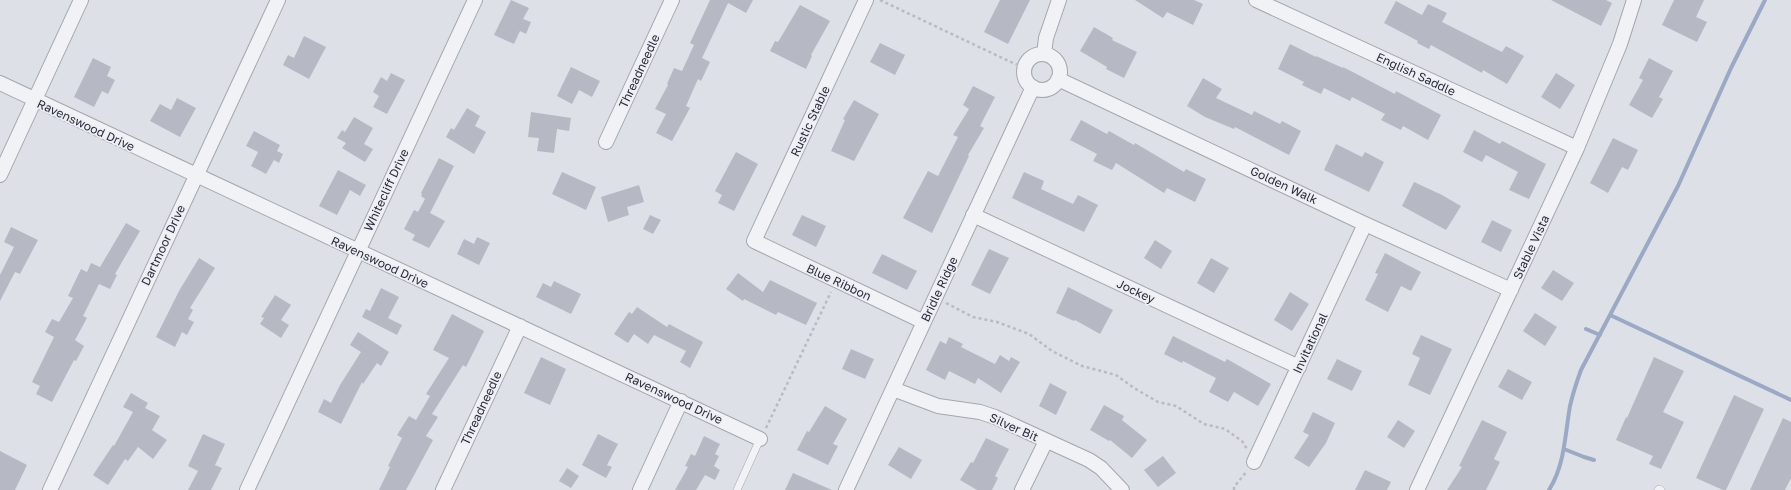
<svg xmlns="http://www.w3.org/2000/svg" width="1791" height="490" font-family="'Golos Text',sans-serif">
  <rect width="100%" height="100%" fill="#dee0e7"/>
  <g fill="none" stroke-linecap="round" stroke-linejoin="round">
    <path stroke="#9ca9c4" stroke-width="4" d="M1610,315L1791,400
      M1586,329L1600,335
      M1564,449L1584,457L1594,460
      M1549,490C1565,465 1565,434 1570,406C1573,393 1577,381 1581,370L1678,186L1731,68L1765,0"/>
  </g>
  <path fill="#b6b9c3" d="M511,0L529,8L523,19L531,22L526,34L520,31L514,44L494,35Z
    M710,0H753L746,13L728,3L702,58L710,62L701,81L698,79L686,106L690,108L672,141L656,133L666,114L655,109L668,85L667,84L674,68L682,71L694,45L690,43Z
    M1000,0H1030L1008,44L984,32Z
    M1135,0H1194L1203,4L1193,25L1167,12L1163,18Z
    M1551,0H1606L1612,3L1601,26Z
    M1674,0H1704L1696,17L1707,22L1697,42L1662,25Z
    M1396,1L1422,15L1428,4L1447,13L1442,22L1502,52L1506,46L1524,56L1507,84L1483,70L1482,73L1431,45L1429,49L1417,43L1418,41L1384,23Z
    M800,5L830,21L811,55L812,56L806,69L770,51L775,41L778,42Z
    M1094,27L1113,38L1112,40L1137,52L1124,78L1106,69L1107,67L1080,51Z
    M304,36L326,47L309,79L283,65L288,55L294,58Z
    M880,43L905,55L895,75L870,62Z
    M1290,44L1316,57V56L1343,68V67L1395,94L1396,91L1441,115L1428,140L1403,126L1401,130L1381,120L1385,114L1352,97L1350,101L1324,88L1321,94L1302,85L1304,82L1278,69Z
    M93,58L111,67L107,76L115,80L108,94L102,91L94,107L74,97Z
    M1649,58L1673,71L1659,97L1663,99L1652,118L1629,105L1643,80L1639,78Z
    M571,67L600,81L592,97L579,90L572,104L557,96Z
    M391,73L405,80L387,114L373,107L379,96L373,92L381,77L387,81Z
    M1556,73L1575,85L1560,109L1541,97Z
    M1203,78L1222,89L1216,98L1252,115L1254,111L1280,124L1282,121L1301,131L1289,155L1235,127L1234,129L1205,117L1187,106Z
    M973,86L995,97L980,126L984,128L968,155L969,156L932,233L903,218L928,171L938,176L958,137L953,135L969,109L963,105Z
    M177,98L196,108L180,137L150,121L160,104L171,110Z
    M854,100L879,114L854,161L831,151L845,120L843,119Z
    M467,108L480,116L475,126L486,132L474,154L446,137L451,128L454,130Z
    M531,112L571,118L569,131L557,129L554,153L537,151L539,138L528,137Z
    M354,117L373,128L364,144L373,149L365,162L342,148L346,143L337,138L342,130L345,132Z
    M1081,120L1107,134L1109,131L1134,145L1135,143L1184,172L1186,169L1206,179L1195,202L1167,188L1164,193L1116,163L1112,170L1093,161L1097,154L1070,140Z
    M1474,130L1500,144L1502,141L1546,164L1529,199L1509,190L1518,172L1486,155L1482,162L1463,152Z
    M254,131L280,145L277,151L283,154L279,163L274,160L266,174L251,166L258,152L246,146Z
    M1613,138L1638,150L1628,170L1622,167L1608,193L1590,183Z
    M1336,144L1362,157L1365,152L1384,162L1369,192L1324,170Z
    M736,152L758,164L734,211L718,203L722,195L715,191Z
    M439,158L454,166L430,213L445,221L429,248L412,240L415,235L404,229L414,210L418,212L425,199L421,196L422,194L421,193Z
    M338,170L366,185L360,196L350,190L337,215L319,206Z
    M562,172L596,187L586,210L552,194Z
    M1024,172L1044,181L1041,189L1073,204L1078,195L1098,205L1084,232L1012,198Z
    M1414,182L1442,195L1461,206L1446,230L1402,206Z
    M639,185L644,202L627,207L629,215L608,222L601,197Z
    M650,215L661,220L653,234L643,229Z
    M802,215L826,226L816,247L792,235Z
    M1492,220L1512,230L1501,252L1481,242Z
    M126,223L140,231L115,274L117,275L110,289L99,284L83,316L87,318L75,340L84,346L76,361L74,360L52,402L36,394L40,386L32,382L54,337L45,332L52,319L59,322L73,298L68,296L81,269L87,272L91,263L100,267Z
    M11,227L38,240L20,274L15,272L0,301V275L14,247L4,242Z
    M477,237L490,243L479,265L457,254L464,239L474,244Z
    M1155,240L1172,251L1161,269L1144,258Z
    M989,249L1009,258L990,294L971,285Z
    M1385,253L1421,272L1411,291L1401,286L1388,312L1365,300L1378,274L1375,273Z
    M882,254L917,271L907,290L872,273Z
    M199,258L215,268L190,308L193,310L188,319L194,322L187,335L182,332L175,347L156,337L179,291Z
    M1211,258L1229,268L1214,293L1197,283Z
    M1553,270L1574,283L1562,301L1541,288Z
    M738,273L763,292L770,280L817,303L806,325L778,312L776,315L744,299L743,301L726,289Z
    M554,281L581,294L571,314L536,297L543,283L551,287Z
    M1068,287L1113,310L1100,334L1075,320L1074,321L1056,313Z
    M381,288L399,297L388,318L402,325L397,335L362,317L366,309L370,311Z
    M1290,292L1309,304L1292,331L1274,320Z
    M275,295L291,305L281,320L289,325L281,338L260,324L264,318L261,317Z
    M637,307L667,327L669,324L703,342L690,368L680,362L686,351L654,335L648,344L634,334L628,343L614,334L629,312L632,314Z
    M1535,313L1557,327L1545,346L1523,331Z
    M452,314L484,331L466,367L463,365L432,414L438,417L426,436L433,440L406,490H379L390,467L388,466L402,438L397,435L409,416L416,420L430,396L426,394L449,358L433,350Z
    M358,332L389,352L381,366L377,363L363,384L362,382L341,424L318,412L324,399L331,403L340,385L361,352L350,345Z
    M1421,335L1452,349L1430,395L1408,385L1420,358L1412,354Z
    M1173,336L1225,362L1227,359L1271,384L1258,406L1234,392L1228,402L1209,392L1216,378L1183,361L1182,363L1164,354Z
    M949,337L963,344L961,347L995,364L1000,355L1009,361L1011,357L1020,362L1001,393L978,378L975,384L949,371L945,380L926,370L940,341L946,344Z
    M851,349L874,359L865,379L842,369Z
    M541,357L566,369L550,405L524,393Z
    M1654,357L1684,371L1663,412L1684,422L1661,469L1649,464L1653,456L1616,440L1626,417L1627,418Z
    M1337,359L1362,371L1352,391L1327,379Z
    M1508,369L1532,382L1522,400L1498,387Z
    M1050,383L1067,392L1056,415L1039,406Z
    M131,393L148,403L145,408L160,416L152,430L167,440L153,459L138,447L128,461L125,459L108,485L93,475L113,445L114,446L133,412L123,407Z
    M1734,395L1764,409L1726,490H1723L1696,478Z
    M1104,405L1124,416L1122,420L1147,440L1132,458L1110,440L1109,441L1090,430Z
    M825,406L847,419L833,444L838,446L828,465L797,450L807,431L809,432Z
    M1313,412L1335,423L1326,443L1309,467L1294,458L1309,435L1303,432Z
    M1783,418L1791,422V478L1785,490H1750Z
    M1398,420L1415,431L1404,448L1387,437Z
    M1482,420L1507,432L1494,459L1500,462L1486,490H1447L1462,467L1459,466Z
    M203,434L225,444L215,465L222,468L211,490H188L198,471L188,466Z
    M598,434L618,444L607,465L612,467L606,478L582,465Z
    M704,436L720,444L715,454L719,456L714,466L720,470L715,480L705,475L696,490H675L688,467L685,466L691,454L695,456Z
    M986,438L1009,449L995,476L998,478L992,490H977L960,480L971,462L973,463Z
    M899,447L922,460L911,479L888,465Z
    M0,451L27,465L15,490H0Z
    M1163,456L1176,473L1158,487L1144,470Z
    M567,468L579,476L571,488L559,481Z
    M1365,470L1391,482L1387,490H1355Z
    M793,473L832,490H785Z"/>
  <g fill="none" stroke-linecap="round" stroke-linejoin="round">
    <defs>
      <path id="service" d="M737,490L760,439
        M1658,490L1659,489L1661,490"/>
      <path id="minor" d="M866,0L754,241L924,322
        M1256,0L1577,148
        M1044,54L1046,38L1059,0
        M1024 72a18 18 0 1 1 36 0a18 18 0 1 1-36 0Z
        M1058,79L1365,224L1511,290
        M0,83L760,439
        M606,142L672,0
        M0,175L81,0
        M973,215L1299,367
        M893,389L938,406L980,412L995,417L1089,460L1101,468L1122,490
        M1254,462L1365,224
        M50,490L278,0
        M247,490L475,0
        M443,490L520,326
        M640,490L681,401
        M846,490L1033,87
        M1022,490L1046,441
        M1417,490L1577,148L1620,44L1634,0"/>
    </defs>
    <use href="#service" stroke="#a4a7b0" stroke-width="8"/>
    <use href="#minor" stroke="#a4a7b0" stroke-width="16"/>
    <path stroke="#b9bbc1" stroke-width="2.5" stroke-dasharray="3 3" stroke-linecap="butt" d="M880,0L1015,64L1025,66
      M946,303L973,317L997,322L1029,334L1052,351L1082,366L1116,375L1134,388L1158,402L1176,406L1204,424L1225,429L1242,441L1247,449
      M766,428L831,292
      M1234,490V487L1247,471"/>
    <use href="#service" stroke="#f1f2f5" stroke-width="7"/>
    <use href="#minor" stroke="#f1f2f5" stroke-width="14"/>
  </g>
  <g text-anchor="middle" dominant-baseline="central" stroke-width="3.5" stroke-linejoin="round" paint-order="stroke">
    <g font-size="12" fill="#292d3c" stroke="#edeff4">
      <text transform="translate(639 71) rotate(-65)">Threadneedle</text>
      <text transform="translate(1416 74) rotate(25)">English Saddle</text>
      <text transform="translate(810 121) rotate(-65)">Rustic Stable</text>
      <text transform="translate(86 125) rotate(25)">Ravenswood Drive</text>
      <text transform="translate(1284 185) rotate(25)">Golden Walk</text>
      <text transform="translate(386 190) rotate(-65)">Whitecliff Drive</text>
      <text transform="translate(163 245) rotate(-65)">Dartmoor Drive</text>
      <text transform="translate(1531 247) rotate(-65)">Stable Vista</text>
      <text transform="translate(380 262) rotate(25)">Ravenswood Drive</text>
      <text transform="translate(839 282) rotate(25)">Blue Ribbon</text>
      <text transform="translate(939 289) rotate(-65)">Bridle Ridge</text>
      <text transform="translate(1136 291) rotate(25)">Jockey</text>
      <text transform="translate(1310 343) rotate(-65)">Invitational</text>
      <text transform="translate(674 398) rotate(25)">Ravenswood Drive</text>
      <text transform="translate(481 408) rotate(-65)">Threadneedle</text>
      <text transform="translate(1014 427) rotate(24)">Silver Bit</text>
    </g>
  </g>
</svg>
